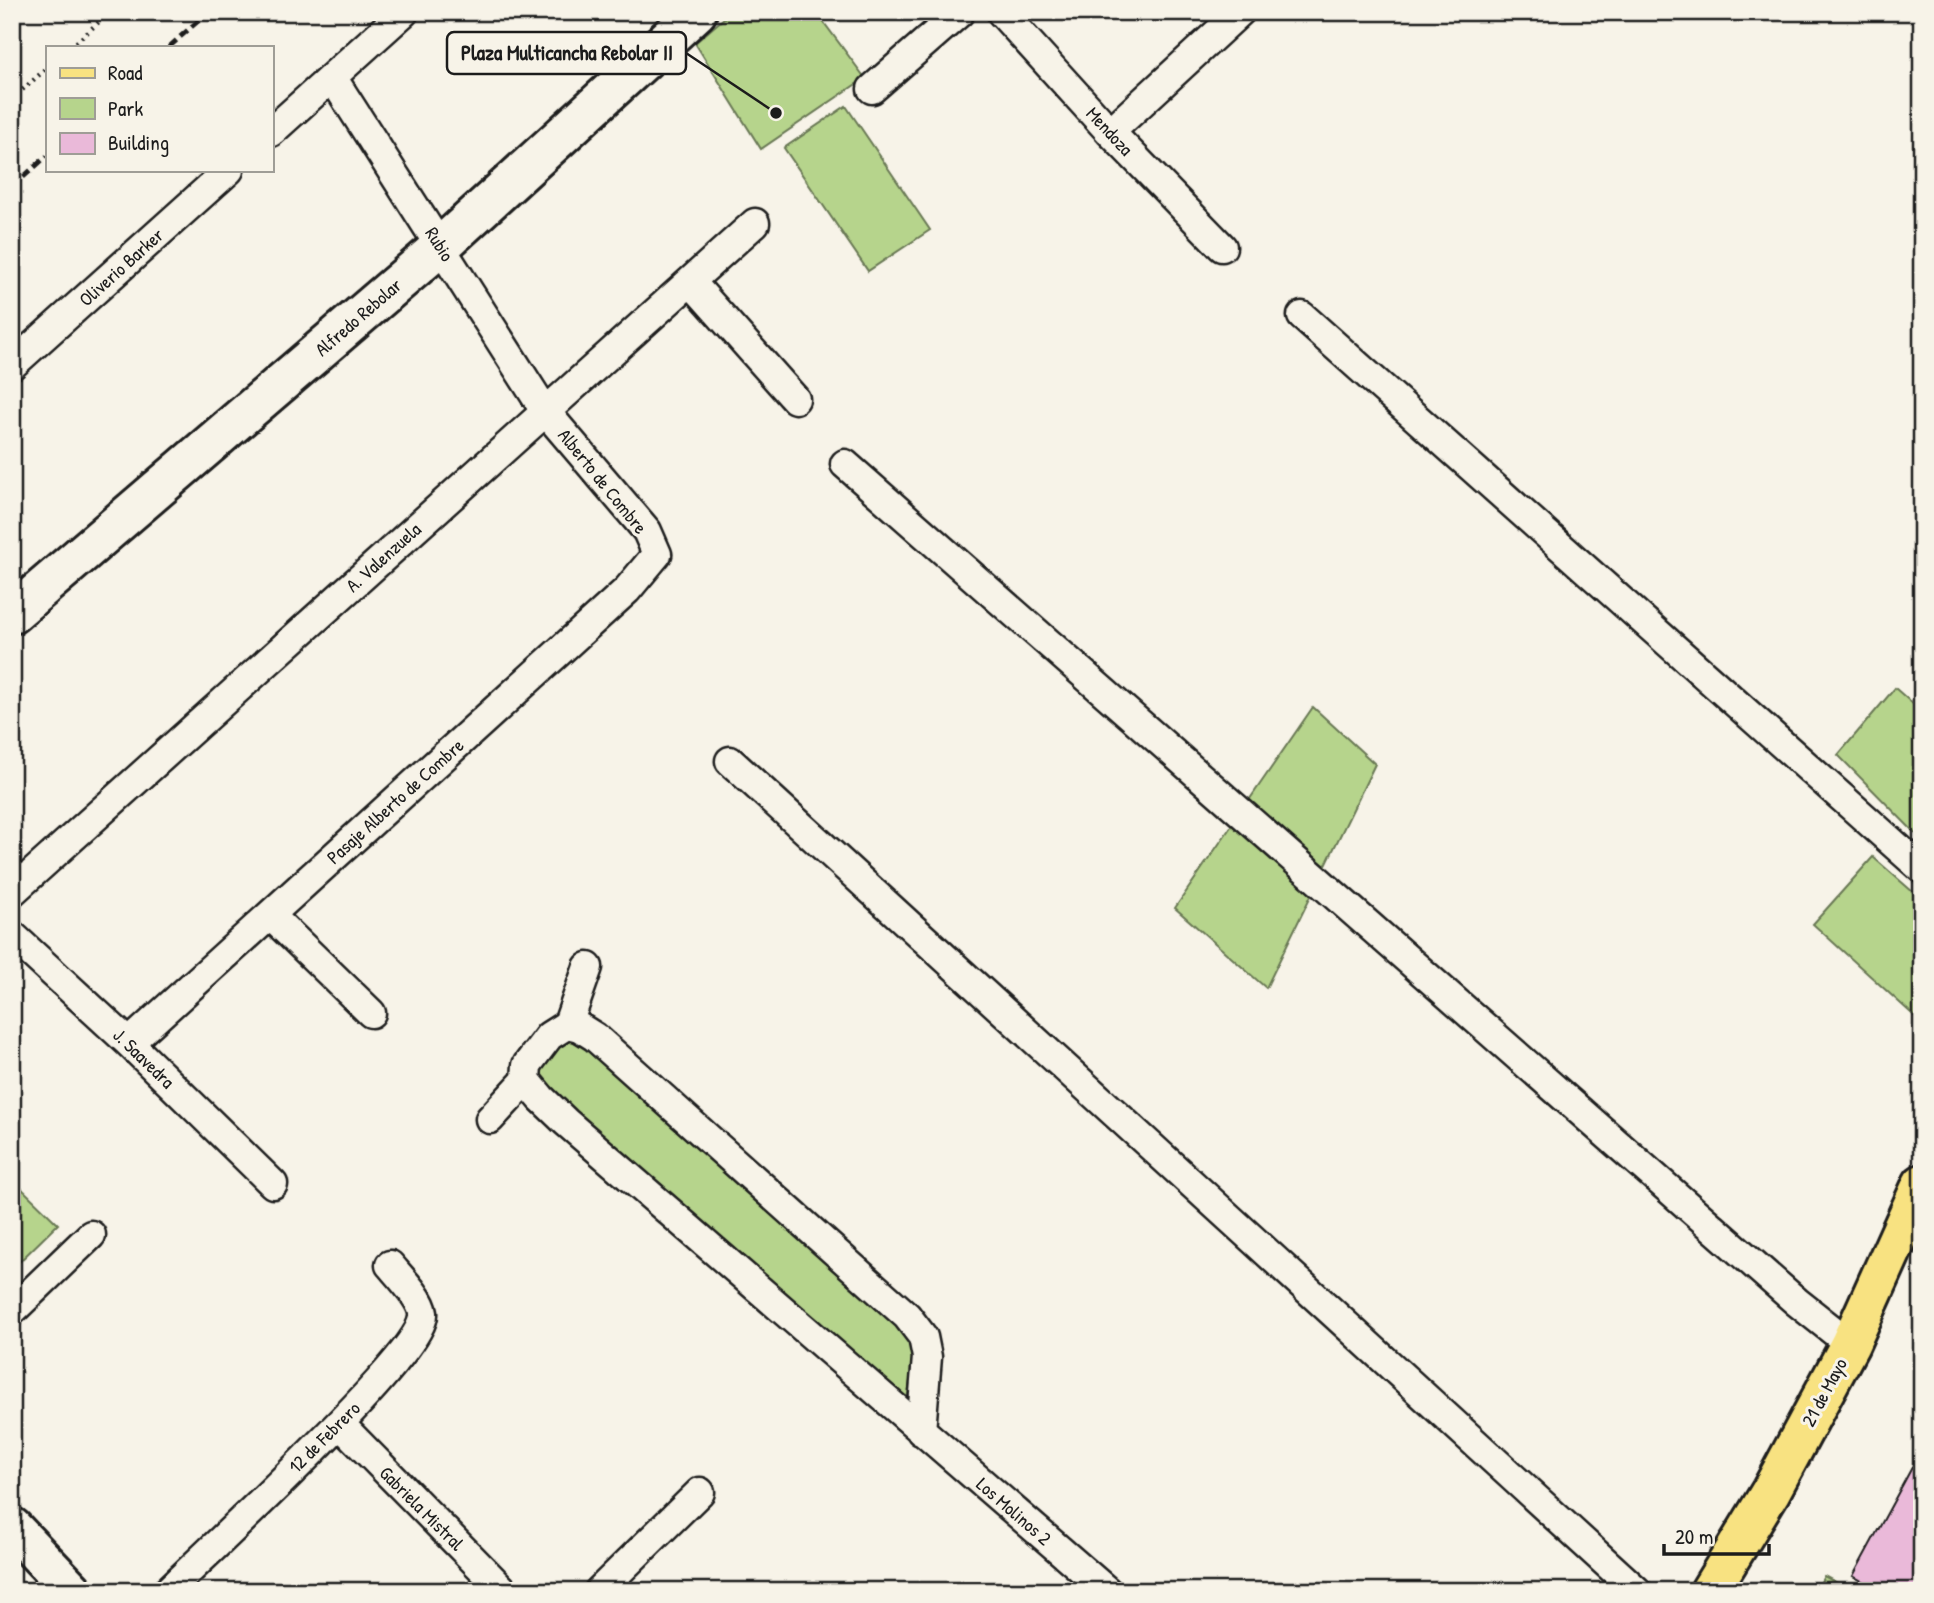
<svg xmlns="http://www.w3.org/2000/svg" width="1934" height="1603" font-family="'Patrick Hand',sans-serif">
  <rect width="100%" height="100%" fill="#f7f3e8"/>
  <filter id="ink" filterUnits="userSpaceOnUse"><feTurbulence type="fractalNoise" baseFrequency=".0143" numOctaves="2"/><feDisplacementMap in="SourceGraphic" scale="14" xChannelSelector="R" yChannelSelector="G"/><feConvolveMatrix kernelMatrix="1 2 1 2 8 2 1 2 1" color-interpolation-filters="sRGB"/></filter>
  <g filter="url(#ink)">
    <path fill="#b6d48c" stroke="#697854" stroke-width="2" d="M731,12H816L865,78L761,149L695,43Z
      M846,106L930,230L868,271L784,148Z
      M1895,688L1922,712V840L1838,755Z
      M1313,707L1375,764L1266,988L1175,908Z
      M1873,857L1922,900V1023L1813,924Z
      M564,1040L579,1043L904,1332L915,1349L907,1400L542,1085L540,1071Z
      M17,1184L58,1224L12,1269V1189Z
      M1824,1576L1852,1591H1816Z"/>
    <path fill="#eab9d9" stroke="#1c1c1c" stroke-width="2" d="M1922,1449V1591H1880L1853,1576Z"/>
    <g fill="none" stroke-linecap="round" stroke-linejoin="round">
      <defs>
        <path id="street" d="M1001,12L1110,132L1222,247
          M872,89L960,12
          M271,132L404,12
          M1110,132L1240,12
          M691,282L795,399
          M1302,316L1922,869
          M12,365L229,170
          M845,464L1797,1302L1850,1344
          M730,761L1637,1591
          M12,892L755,223
          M270,915L371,1013
          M12,935L129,1043L273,1184
          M568,1024L579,1027L595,1037L907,1316L923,1337L927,1357L921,1431
          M129,1043L627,590L657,554L647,531L545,411L332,77
          M526,1080L541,1098L566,1122L1107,1591
          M490,1119L526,1080L527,1065L549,1036L568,1024L588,967
          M12,1311L91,1235
          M340,1424L504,1591
          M168,1591C205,1554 427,1351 423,1313C421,1298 400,1277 390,1265
          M599,1591L700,1492"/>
        <path id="secondary" d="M12,614L441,246L697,12
          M12,1527L73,1591"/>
        <path id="primary" d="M1710,1591L1771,1491L1850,1344L1922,1184"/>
      </defs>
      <use href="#street" stroke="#1c1c1c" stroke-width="33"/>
      <use href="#secondary" stroke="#1c1c1c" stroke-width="44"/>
      <use href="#primary" stroke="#1c1c1c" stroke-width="44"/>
      <path stroke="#1c1c1c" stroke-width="4.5" stroke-dasharray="2 5" stroke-linecap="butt" d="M71,47L110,12
        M12,99L47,68"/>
      <use href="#street" stroke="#f7f3e8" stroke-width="28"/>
      <use href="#secondary" stroke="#f7f3e8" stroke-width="38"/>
      <use href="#primary" stroke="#f8e281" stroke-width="38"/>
      <path stroke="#1c1c1c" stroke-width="5" stroke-dasharray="10 5" stroke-linecap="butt" d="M169,47L208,12
        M12,187L47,156"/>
    </g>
  </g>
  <g text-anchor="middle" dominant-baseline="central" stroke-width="6" stroke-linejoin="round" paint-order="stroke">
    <g font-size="19" fill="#1c1c1c" stroke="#f7f3e8">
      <text transform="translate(1110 131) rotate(47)">Mendoza</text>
      <text transform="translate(440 244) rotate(58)">Rubio</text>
      <text transform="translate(121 267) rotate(-42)">Oliverio Barker</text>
      <text transform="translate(358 317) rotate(-41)">Alfredo Rebolar</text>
      <text transform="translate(603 481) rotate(51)">Alberto de Combre</text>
      <text transform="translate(383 557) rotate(-42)">A. Valenzuela</text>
      <text transform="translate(395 801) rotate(-42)">Pasaje Alberto de Combre</text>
      <text transform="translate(144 1058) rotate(44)">J. Saavedra</text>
      <text transform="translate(1824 1392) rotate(-62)">21 de Mayo</text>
      <text transform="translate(324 1437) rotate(-45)">12 de Febrero</text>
      <text transform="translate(422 1508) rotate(45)">Gabriela Mistral</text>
      <text transform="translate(1014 1511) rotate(41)">Los Molinos 2</text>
    </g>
  </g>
  <path fill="none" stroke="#1c1c1c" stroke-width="2.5" d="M776 113L686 53"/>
  <circle fill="#1c1c1c" stroke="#f7f3e8" stroke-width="2.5" cx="776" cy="113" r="7"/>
  <rect fill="#f7f3e8" stroke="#1c1c1c" stroke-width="2.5" x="447" y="32" width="239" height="42" rx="7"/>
  <g font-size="21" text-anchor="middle" font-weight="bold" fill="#1c1c1c">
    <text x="567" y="60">Plaza Multicancha Rebolar II</text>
  </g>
  <rect width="1934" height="1603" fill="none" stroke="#f7f3e8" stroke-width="42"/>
  <rect x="21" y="21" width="1892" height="1561" fill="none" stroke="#1c1c1c" stroke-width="2.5" filter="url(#ink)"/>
  <rect x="46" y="46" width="228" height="126" fill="#f7f3e8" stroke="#9f9d96" stroke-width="2"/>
  <rect x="60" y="68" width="35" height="10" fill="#f8e281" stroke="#9f9d96" stroke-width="2"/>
  <text x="108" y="80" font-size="21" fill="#1c1c1c">Road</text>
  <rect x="60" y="98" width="35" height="21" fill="#b6d48c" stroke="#9f9d96" stroke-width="2"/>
  <text x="108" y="116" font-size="21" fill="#1c1c1c">Park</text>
  <rect x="60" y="133" width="35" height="21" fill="#eab9d9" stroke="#9f9d96" stroke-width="2"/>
  <text x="108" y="150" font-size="21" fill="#1c1c1c">Building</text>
  <path d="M1664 1544v10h105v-10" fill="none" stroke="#1c1c1c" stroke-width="3.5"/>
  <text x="1675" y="1544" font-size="21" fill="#1c1c1c" stroke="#f7f3e8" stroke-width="5" paint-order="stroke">20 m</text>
</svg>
